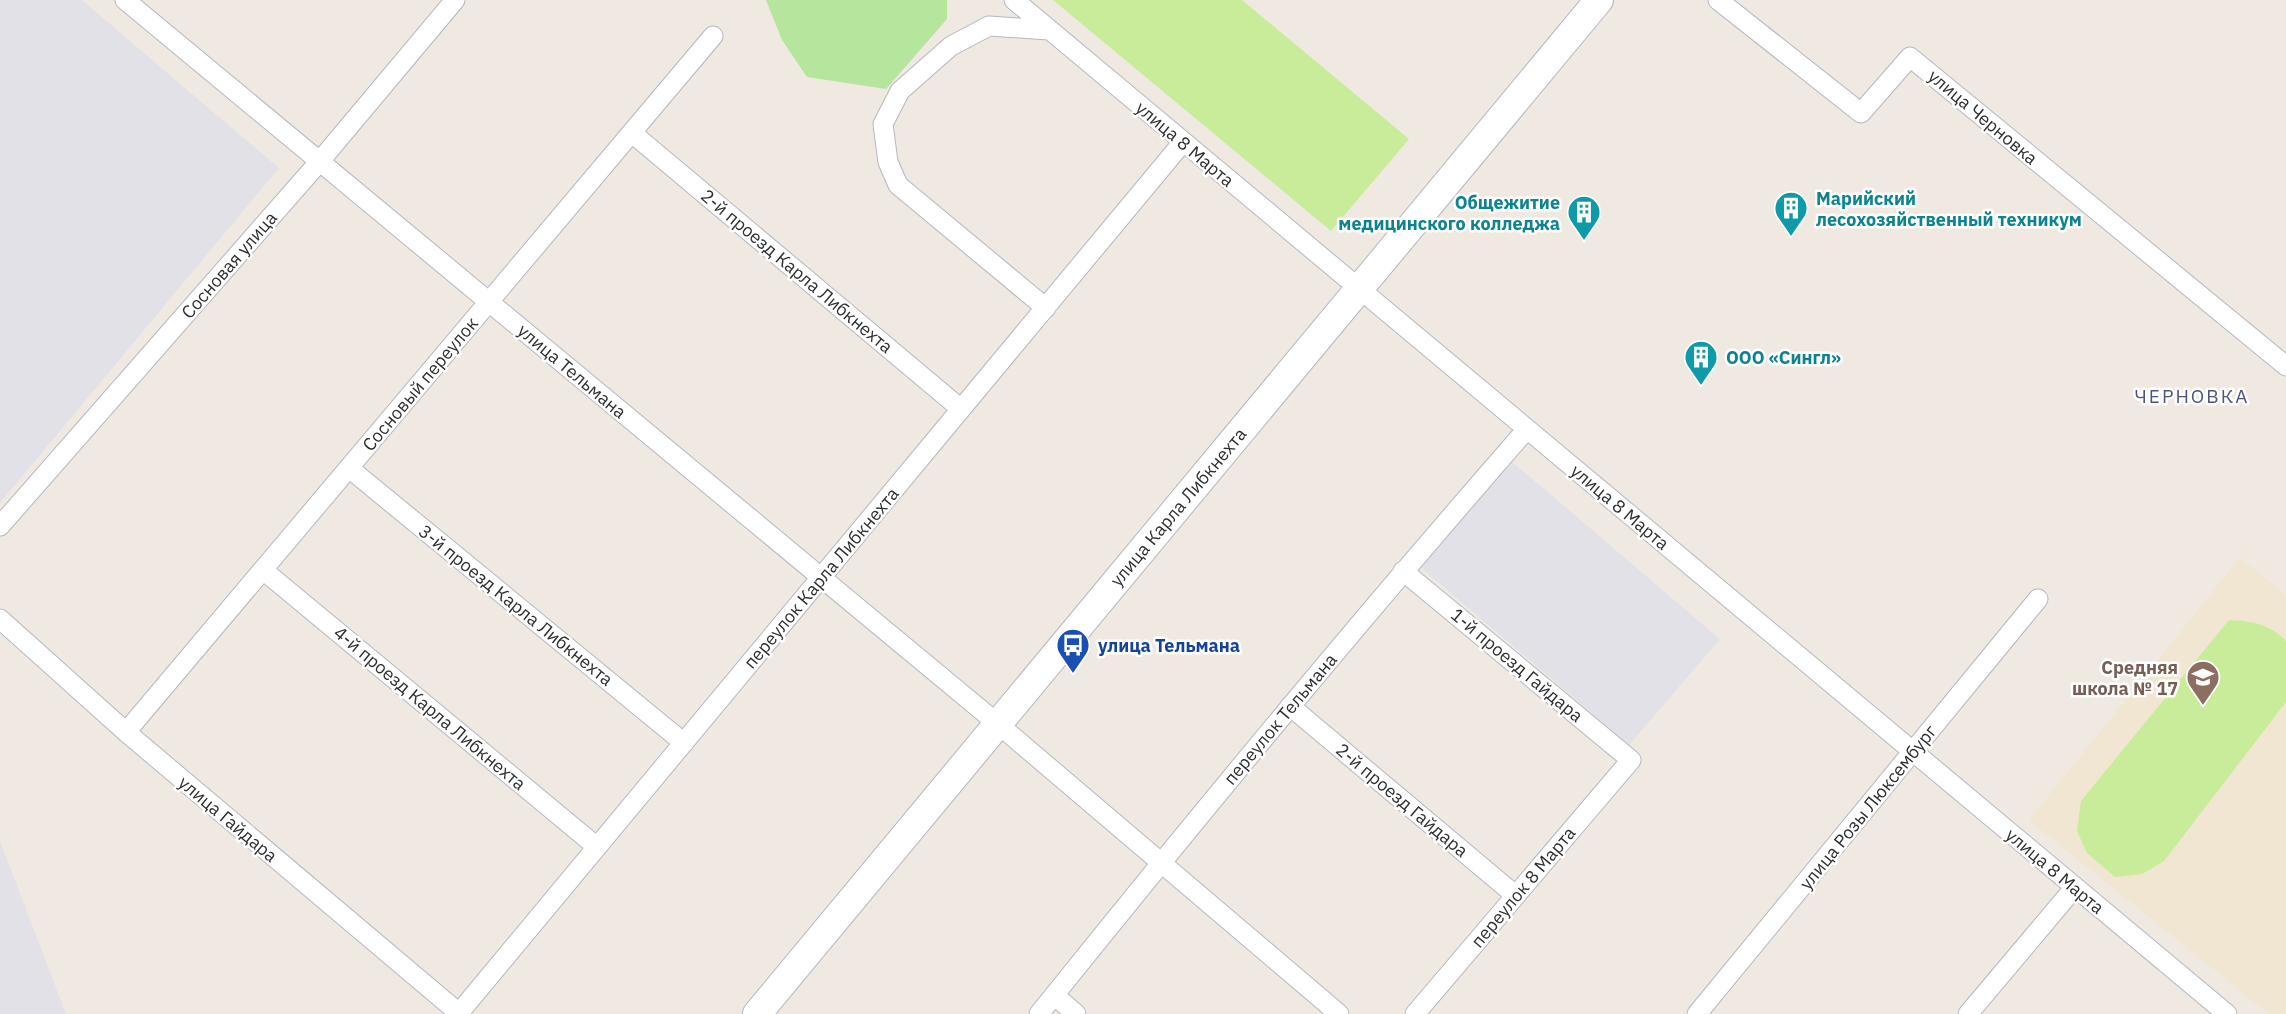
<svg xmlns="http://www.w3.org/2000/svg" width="2286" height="1014" font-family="'IBM Plex Sans',sans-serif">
  <rect width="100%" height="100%" fill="#efe9e1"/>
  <path fill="#e3e1e8" d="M0,0H82L279,168L0,503Z
    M1510,460L1720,639L1629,745L1419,566Z
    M0,841L66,1014H0Z"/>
  <path fill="#f0e6d1" d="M2240,558L2286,595V1014H2269L2029,820Z"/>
  <path fill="#b6e59e" d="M766,0H947V19L886,89L807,77L782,40Z"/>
  <path fill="#c9ec9a" d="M1053,0H1242L1409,139L1331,231Z
    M2229,620C2251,621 2270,624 2286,641V702L2164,861L2142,874L2115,877L2087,853L2077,831L2081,801Z"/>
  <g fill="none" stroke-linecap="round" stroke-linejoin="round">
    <defs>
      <path id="minor" d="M125,0L998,724L1339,1014
        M1014,0L2227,1014
        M1718,0L1861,113L1910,57L2286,366
        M632,133L961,409
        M1046,308L898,185L888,162L883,124L900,91L951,46L989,26L1049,30
        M349,468L684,743
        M0,526L320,161L455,0
        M263,570L597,847
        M1403,571L1631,760L1415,1014
        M0,619L126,732L460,1014
        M1290,706L1515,895
        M126,732L713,36
        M1054,995L1076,1014
        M459,1013L1183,142
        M1039,1014C1198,816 1360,620 1527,429
        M1697,1014L2038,599
        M1968,1014L2075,887"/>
      <path id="secondary" d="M757,1014L1599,0"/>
    </defs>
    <use href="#minor" stroke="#b4b7c1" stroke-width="21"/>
    <use href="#secondary" stroke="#b4b7c1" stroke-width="30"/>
    <use href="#minor" stroke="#fff" stroke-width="19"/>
    <use href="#secondary" stroke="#fff" stroke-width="28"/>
  </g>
  <defs>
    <symbol id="building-pin" viewBox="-11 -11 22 30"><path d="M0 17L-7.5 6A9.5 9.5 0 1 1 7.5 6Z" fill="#0f9aa8" stroke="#fff"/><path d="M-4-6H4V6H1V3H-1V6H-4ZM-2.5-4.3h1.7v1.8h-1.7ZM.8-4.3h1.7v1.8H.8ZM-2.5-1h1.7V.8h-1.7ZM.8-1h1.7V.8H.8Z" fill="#fff"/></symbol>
    <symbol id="bus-pin" viewBox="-11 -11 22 30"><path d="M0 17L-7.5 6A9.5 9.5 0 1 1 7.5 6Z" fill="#1a4fb4" stroke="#fff"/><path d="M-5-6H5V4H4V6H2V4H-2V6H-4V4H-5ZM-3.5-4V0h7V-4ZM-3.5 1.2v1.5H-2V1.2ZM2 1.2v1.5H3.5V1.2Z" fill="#fff"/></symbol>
    <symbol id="school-pin" viewBox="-11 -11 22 30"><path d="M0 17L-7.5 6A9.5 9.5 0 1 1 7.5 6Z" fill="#8d6e63" stroke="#fff"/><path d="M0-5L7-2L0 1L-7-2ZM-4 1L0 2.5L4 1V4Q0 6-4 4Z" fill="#fff"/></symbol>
  </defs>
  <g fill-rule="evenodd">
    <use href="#building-pin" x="1772" y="189" width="38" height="52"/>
    <use href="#building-pin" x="1565" y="193" width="38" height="52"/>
    <use href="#building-pin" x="1682" y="338" width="38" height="52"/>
    <use href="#bus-pin" x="1054" y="626" width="38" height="52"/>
    <use href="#school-pin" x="2184" y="658" width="38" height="52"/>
  </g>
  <g text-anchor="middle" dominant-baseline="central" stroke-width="5" stroke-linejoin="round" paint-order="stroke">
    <g font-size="18" fill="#2e2e2e" stroke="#fff">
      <text transform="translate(1983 117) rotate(40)">улица Черновка</text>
      <text transform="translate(1185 144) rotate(40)">улица 8 Марта</text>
      <text transform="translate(229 265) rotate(-49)">Сосновая улица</text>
      <text transform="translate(797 271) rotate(40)">2-й проезд Карла Либкнехта</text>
      <text transform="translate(572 371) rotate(40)">улица Тельмана</text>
      <text transform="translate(420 384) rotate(-50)">Сосновый переулок</text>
      <text transform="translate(1178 507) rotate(-50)">улица Карла Либкнехта</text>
      <text transform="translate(1620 507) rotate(40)">улица 8 Марта</text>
      <text transform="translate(821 578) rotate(-50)">переулок Карла Либкнехта</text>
      <text transform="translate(516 605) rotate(39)">3-й проезд Карла Либкнехта</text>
      <text transform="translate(1517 665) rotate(40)">1-й проезд Гайдара</text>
      <text transform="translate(430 708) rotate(40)">4-й проезд Карла Либкнехта</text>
      <text transform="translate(1280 719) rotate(-50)">переулок Тельмана</text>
      <text transform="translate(1402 800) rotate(40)">2-й проезд Гайдара</text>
      <text transform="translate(1868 807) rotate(-51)">улица Розы Люксембург</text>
      <text transform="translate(228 819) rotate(40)">улица Гайдара</text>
      <text transform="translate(2055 871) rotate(40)">улица 8 Марта</text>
      <text transform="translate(1523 887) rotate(-50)">переулок 8 Марта</text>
    </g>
    <g font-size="18" font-weight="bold" fill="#0d838f" stroke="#fff" text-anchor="start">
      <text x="1816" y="198">Марийский<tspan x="1816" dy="21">лесохозяйственный техникум</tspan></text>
      <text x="1560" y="202" text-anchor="end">Общежитие<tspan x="1560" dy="21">медицинского колледжа</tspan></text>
      <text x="1726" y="357">ООО «Сингл»</text>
    </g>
    <g font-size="18" font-weight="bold" fill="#164399" stroke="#fff" text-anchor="start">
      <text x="1098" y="645">улица Тельмана</text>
    </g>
    <g font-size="18" font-weight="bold" fill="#785e54" stroke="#fff" text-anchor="end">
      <text x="2178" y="667">Средняя<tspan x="2178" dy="21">школа № 17</tspan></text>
    </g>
    <g font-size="19" letter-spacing="2" fill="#4d5680" stroke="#fff">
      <text x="2192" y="396">ЧЕРНОВКА</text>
    </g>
  </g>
</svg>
